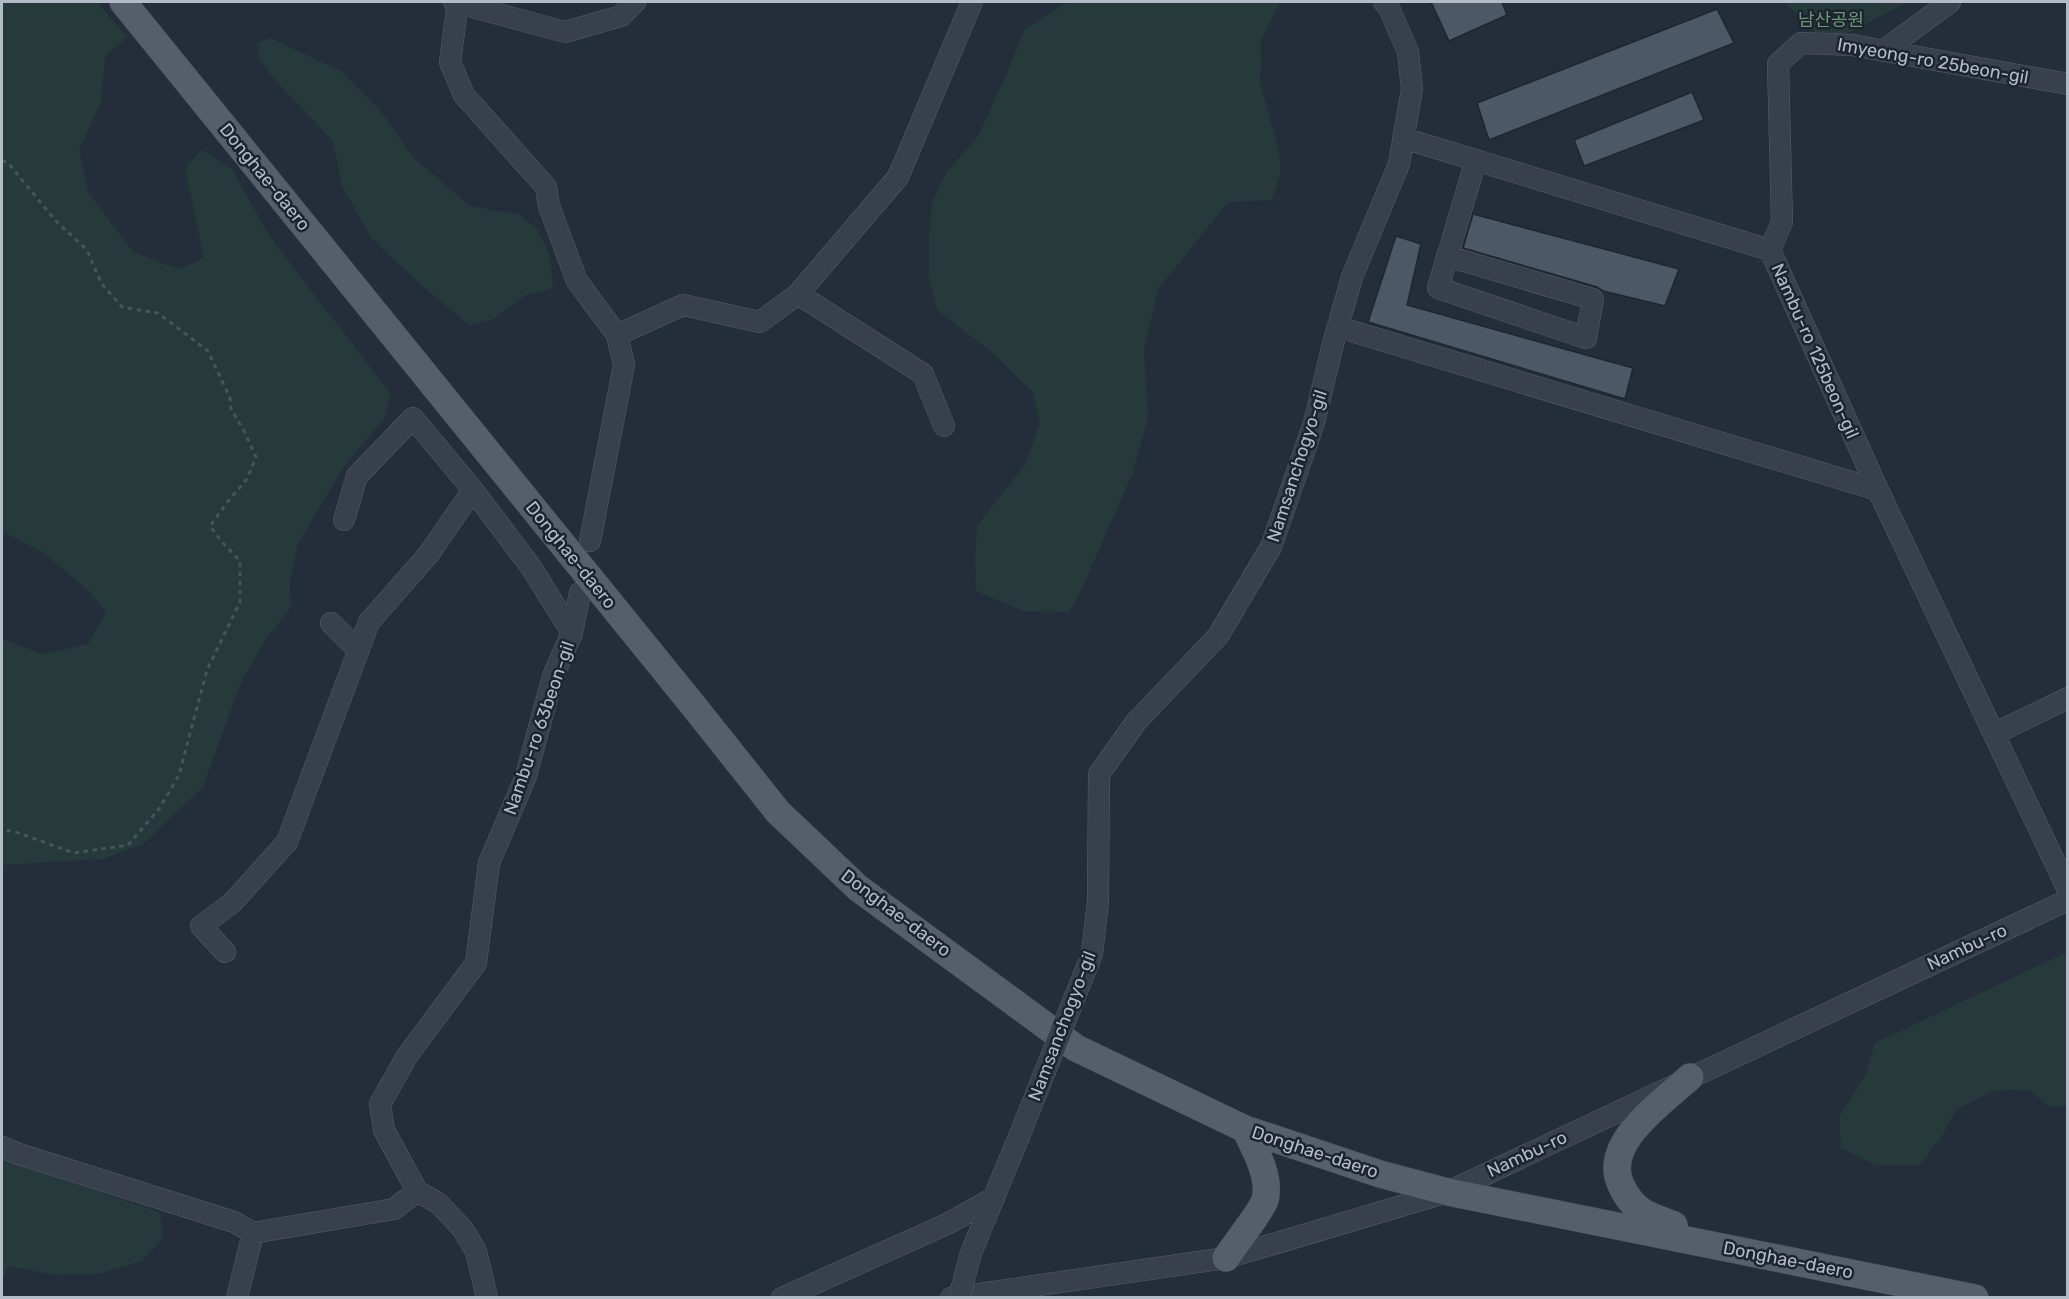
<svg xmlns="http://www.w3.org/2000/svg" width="2069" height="1299" font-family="Rubik,'Noto Sans KR',sans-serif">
  <rect width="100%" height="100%" fill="#242e3a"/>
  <path fill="#263a3b" d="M2,2H97L127,37L105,56L101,102L79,150L88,192L133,252L178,269L204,258L185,168L202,150L232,169L270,237L390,393L385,418L344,466L298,544L290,579L291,607L264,642L240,685L203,787L143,844L103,859L2,865V639L43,654L88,644L106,612L90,592L44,553L2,531Z
    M1073,2H1280L1261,40L1260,83L1278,148L1281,172L1272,200L1228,202L1158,289L1144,349L1148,418L1133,472L1081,591L1069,612L1023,611L976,591L975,557L977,526L1026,463L1040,422L1032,391L995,355L937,310L929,276V235L932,203L946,173L978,136L1003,82L1025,29L1066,3Z
    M1785,2H1906V3L1827,44Z
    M270,38L341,71L380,110L413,157L470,206L518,214L538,230L550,256L553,288L524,296L494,319L469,325L426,289L372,239L342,186L333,141L275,80L260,60L257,44Z
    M2067,952V1106H2049L2029,1090L1992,1091L1956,1110L1942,1136L1920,1165H1876L1841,1148L1839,1117L1866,1074L1875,1043Z
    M2,1156L34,1170L160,1212L163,1239L142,1261L99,1274L54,1275L8,1266L2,1281Z"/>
  <path fill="#4c5865" stroke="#1e2731" stroke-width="1.5" d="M1431,2H1502L1507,15L1449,41Z
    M1717,9L1734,43L1489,140L1477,103Z
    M1692,92L1704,120L1584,166L1574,140Z
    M1473,214L1679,269L1665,306L1603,291L1597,287L1463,248Z
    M1396,236L1421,244L1407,305L1633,368L1625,399L1368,322Z"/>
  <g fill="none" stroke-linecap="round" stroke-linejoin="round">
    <defs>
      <path id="minor" d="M454,2L565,32L621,16L635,2
        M458,2L450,62L464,95L546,187L549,206L577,281L617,335L624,365L590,541
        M1883,51L1950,2
        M1403,138L1770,250L1878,490L2068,890
        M1770,250L1782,222L1778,64L1801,43L1852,45L2068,84
        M1447,256L1593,299L1586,338L1438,288L1476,160
        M798,294L923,374L944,426
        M1338,327L1878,490
        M617,335L683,305L760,322L798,294L898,177L972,2
        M344,520L357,476L413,418L473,490
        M331,623L358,650
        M1994,734L2068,698
        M225,952L201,926L232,903L287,842L369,622L428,555L473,490L531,567L572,633
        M1092,954L1098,901L1099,774L1136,722L1218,636L1271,547L1314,423L1333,344L1352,277L1399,164L1412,89L1408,52L1389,8L1384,2
        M2,1147L19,1154L234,1222L253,1233L394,1209L417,1191
        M971,1253L1018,1139
        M237,1298L253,1233
        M487,1298L476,1251L462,1228L438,1203L417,1191L384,1130L380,1104L407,1056L476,963L489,863L526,776L553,676L572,633L580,593
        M782,1298L947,1224L994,1198
        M951,1298L1226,1258L1448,1192L2068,900"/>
      <path id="major" d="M123,2L692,704L778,812L858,888L1076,1048L1245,1129L1380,1174L1448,1192L1975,1298
        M1674,1225C1665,1221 1654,1218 1645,1213C1634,1207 1626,1196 1621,1185C1601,1143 1663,1102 1690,1077
        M1226,1258C1234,1246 1262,1210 1265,1200C1271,1177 1255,1149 1245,1129"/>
    </defs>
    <use href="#minor" stroke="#555e68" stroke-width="22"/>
    <use href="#major" stroke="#404953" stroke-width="28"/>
    <path stroke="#435759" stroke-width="3" stroke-dasharray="4.5 4.5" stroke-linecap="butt" d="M2,160L9,164L55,220L87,250L101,283L122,307L158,313L208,351L230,398L231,409L244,431L256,457L247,479L229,500L210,526L223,543L240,561V602L207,670L179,775L159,809L128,845L74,853L13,831L2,830"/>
    <use href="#minor" stroke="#37404b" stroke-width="21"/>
    <use href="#major" stroke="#555f6b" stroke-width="27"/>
    <defs>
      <path id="minor-bridge" d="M1018,1139L1092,954
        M959,1298L971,1253"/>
    </defs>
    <use href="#minor-bridge" stroke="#555e68" stroke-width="22" stroke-linecap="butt"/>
    <use href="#minor-bridge" stroke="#37404b" stroke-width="21"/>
  </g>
  <g text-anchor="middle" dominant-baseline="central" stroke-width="5" stroke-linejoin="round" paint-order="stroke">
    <g font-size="18" fill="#6b9673" stroke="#1c252f">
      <text x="1831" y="20">남산공원</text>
    </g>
    <g font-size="18" fill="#b3bbc6" stroke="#1c252f">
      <text transform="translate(1933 61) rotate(10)">Imyeong-ro 25beon-gil</text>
      <text transform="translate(265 177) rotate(51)">Donghae-daero</text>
      <text transform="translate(1815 351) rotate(66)">Nambu-ro 125beon-gil</text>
      <text transform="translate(1297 466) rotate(-72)">Namsanchogyo-gil</text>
      <text transform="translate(571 555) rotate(51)">Donghae-daero</text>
      <text transform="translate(539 728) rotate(-71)">Nambu-ro 63beon-gil</text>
      <text transform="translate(896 913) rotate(37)">Donghae-daero</text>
      <text transform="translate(1967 947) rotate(-25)">Nambu-ro</text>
      <text transform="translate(1062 1026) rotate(-69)">Namsanchogyo-gil</text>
      <text transform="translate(1315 1152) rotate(18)">Donghae-daero</text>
      <text transform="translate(1527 1154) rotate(-25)">Nambu-ro</text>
      <text transform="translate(1788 1260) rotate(11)">Donghae-daero</text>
    </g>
  </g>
  <rect width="2069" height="1299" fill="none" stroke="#b3bbc6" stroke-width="6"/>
</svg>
